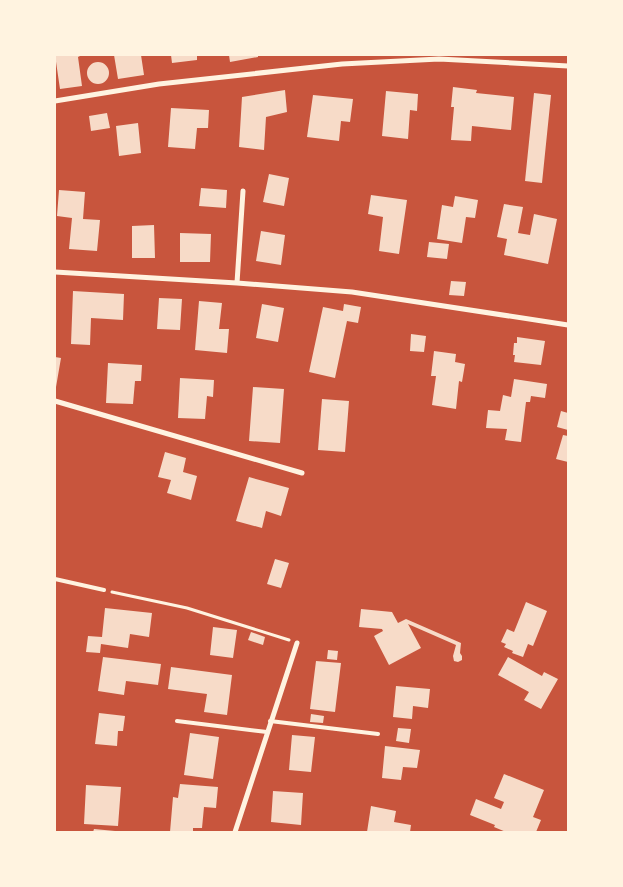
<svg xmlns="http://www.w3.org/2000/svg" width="623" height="887" font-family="'Space Grotesk',sans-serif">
  <rect width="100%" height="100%" fill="#c8553d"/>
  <path fill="#f7dbc8" d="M55,55H82L78,57L82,86L60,89Z
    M114,55H141L144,75L118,79Z
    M171,55H197V60L172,63Z
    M229,55H258V57L230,62Z
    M87 73a11 11 0 1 1 22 0a11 11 0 1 1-22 0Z
    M453,87L477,90L476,93L514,97L511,130L472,126L471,141L451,140L454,107H451Z
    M285,90L287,112L266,117L264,150L239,147L242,97Z
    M386,91L418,94L417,111L410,110L408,139L382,136Z
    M534,93L551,95L542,183L525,181Z
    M313,95L353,99L350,122L341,121L339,141L307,137Z
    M171,108L209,110L208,128H197L195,149L168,147Z
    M107,113L110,128L91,131L89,116Z
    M138,123L141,153L119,156L116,126Z
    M269,174L289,178L284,206L263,202Z
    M201,188L227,190L226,208L199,206Z
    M59,190L85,192L83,219L100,220L97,251L69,249L72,218L57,216Z
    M371,195L407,200L399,254L379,251L383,217L368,214Z
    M455,196L478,200L475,218L466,217L462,243L437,239L442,205L453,207Z
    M504,204L523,207L518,233L530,235L534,214L557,219L548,264L504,255L507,239L497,237Z
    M154,225L155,258H132V226Z
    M261,231L285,235L281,265L256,261Z
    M180,233L211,234L210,262H180Z
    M429,242L449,244L447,259L427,257Z
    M451,281L466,282L464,296L449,295Z
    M73,291L124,294L123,320L91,318L90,345L71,344Z
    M159,298L182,299L180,330L157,329Z
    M199,301L222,303L219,329H229L227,353L195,350Z
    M262,304L284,308L278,342L256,338Z
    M344,304L361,307L358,323L347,321L335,378L309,372L323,307L343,311Z
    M411,334L426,336L424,352L410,351Z
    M517,337L545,341L541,365L514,362L515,355H513L514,343H517Z
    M434,351L456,354L455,362L465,364L462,382L459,381L456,409L432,405L436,376H431Z
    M55,357L61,358L56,387H55Z
    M108,363L142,365L141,381H135L133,404L106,403Z
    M180,378L214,380L213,397L207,396L205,419L178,418Z
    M514,379L547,384L545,398L531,396L530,402H526L521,442L505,440L507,429L486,428L488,410L500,411L503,395L511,397Z
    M253,387L284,389L280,443L249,441Z
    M322,399L349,401L345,452L318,450Z
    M561,411L568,413V430L557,427Z
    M563,435L568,436V462L556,459Z
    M165,452L186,458L183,472L197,476L191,500L167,493L171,480L158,477Z
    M249,477L289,488L281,516L266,511L262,528L236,521Z
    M275,559L289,563L281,588L267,584Z
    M526,602L547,611L533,646L528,644L523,657L512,653L513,651L504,647L506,644L501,642L507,629L514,632Z
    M105,608L152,613L149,637L130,634L128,648L101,644L100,653L86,652L88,636L102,637Z
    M361,609L392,612L398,623L406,619L461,643L460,653L462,656V660L458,662L454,661L453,656L456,645L408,624L421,648L389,665L374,636L383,631L382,629L359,627Z
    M213,627L237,630L233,658L210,655Z
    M251,632L265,637L263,645L248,640Z
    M328,650L338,651L337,660L327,659Z
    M103,657L161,664L158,685L126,681L124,695L98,691Z
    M508,657L542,676L544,672L558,679L541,709L524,700L529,692L498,675Z
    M316,661L341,663L335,712L310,709Z
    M171,667L232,675L227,715L204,712L207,694L168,689Z
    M396,686L430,689L428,708L413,706L412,719L393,717Z
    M99,713L125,716L123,731H118L117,746L95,744Z
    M311,714L324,716L323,723L310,722Z
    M398,728L411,729L409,743L396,741Z
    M190,733L219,737L213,779L184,775Z
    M292,735L315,737L311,772L289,770Z
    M385,746L420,750L417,768L403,767L401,780L382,778Z
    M504,774L544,790L533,817L541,820L536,832H506L494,827L495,825L470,815L476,799L501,809L504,802L494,798Z
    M180,784L218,787L216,808L204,807L202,828H193V832H170L173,797L178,798Z
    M86,785L121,787L118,826L84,824Z
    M273,791L303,793L301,825L271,822Z
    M371,806L396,811L394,822L411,825L410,832H367Z
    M94,829L115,831L114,832H93Z"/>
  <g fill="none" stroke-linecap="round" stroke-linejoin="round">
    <path stroke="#fff3e0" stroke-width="3" d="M112,592L187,608L289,640"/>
    <path stroke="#fff3e0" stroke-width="4" d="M55,579L104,590
      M177,721L267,732
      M270,721L378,734"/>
    <path stroke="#fff3e0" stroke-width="5" d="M55,101L159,84L342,64L439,59L568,66
      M55,272L237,283L352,292L568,325
      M237,283L243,191
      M55,401L302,473
      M235,832L297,643"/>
  </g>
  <rect width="623" height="887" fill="none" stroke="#fff3e0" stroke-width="112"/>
</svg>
